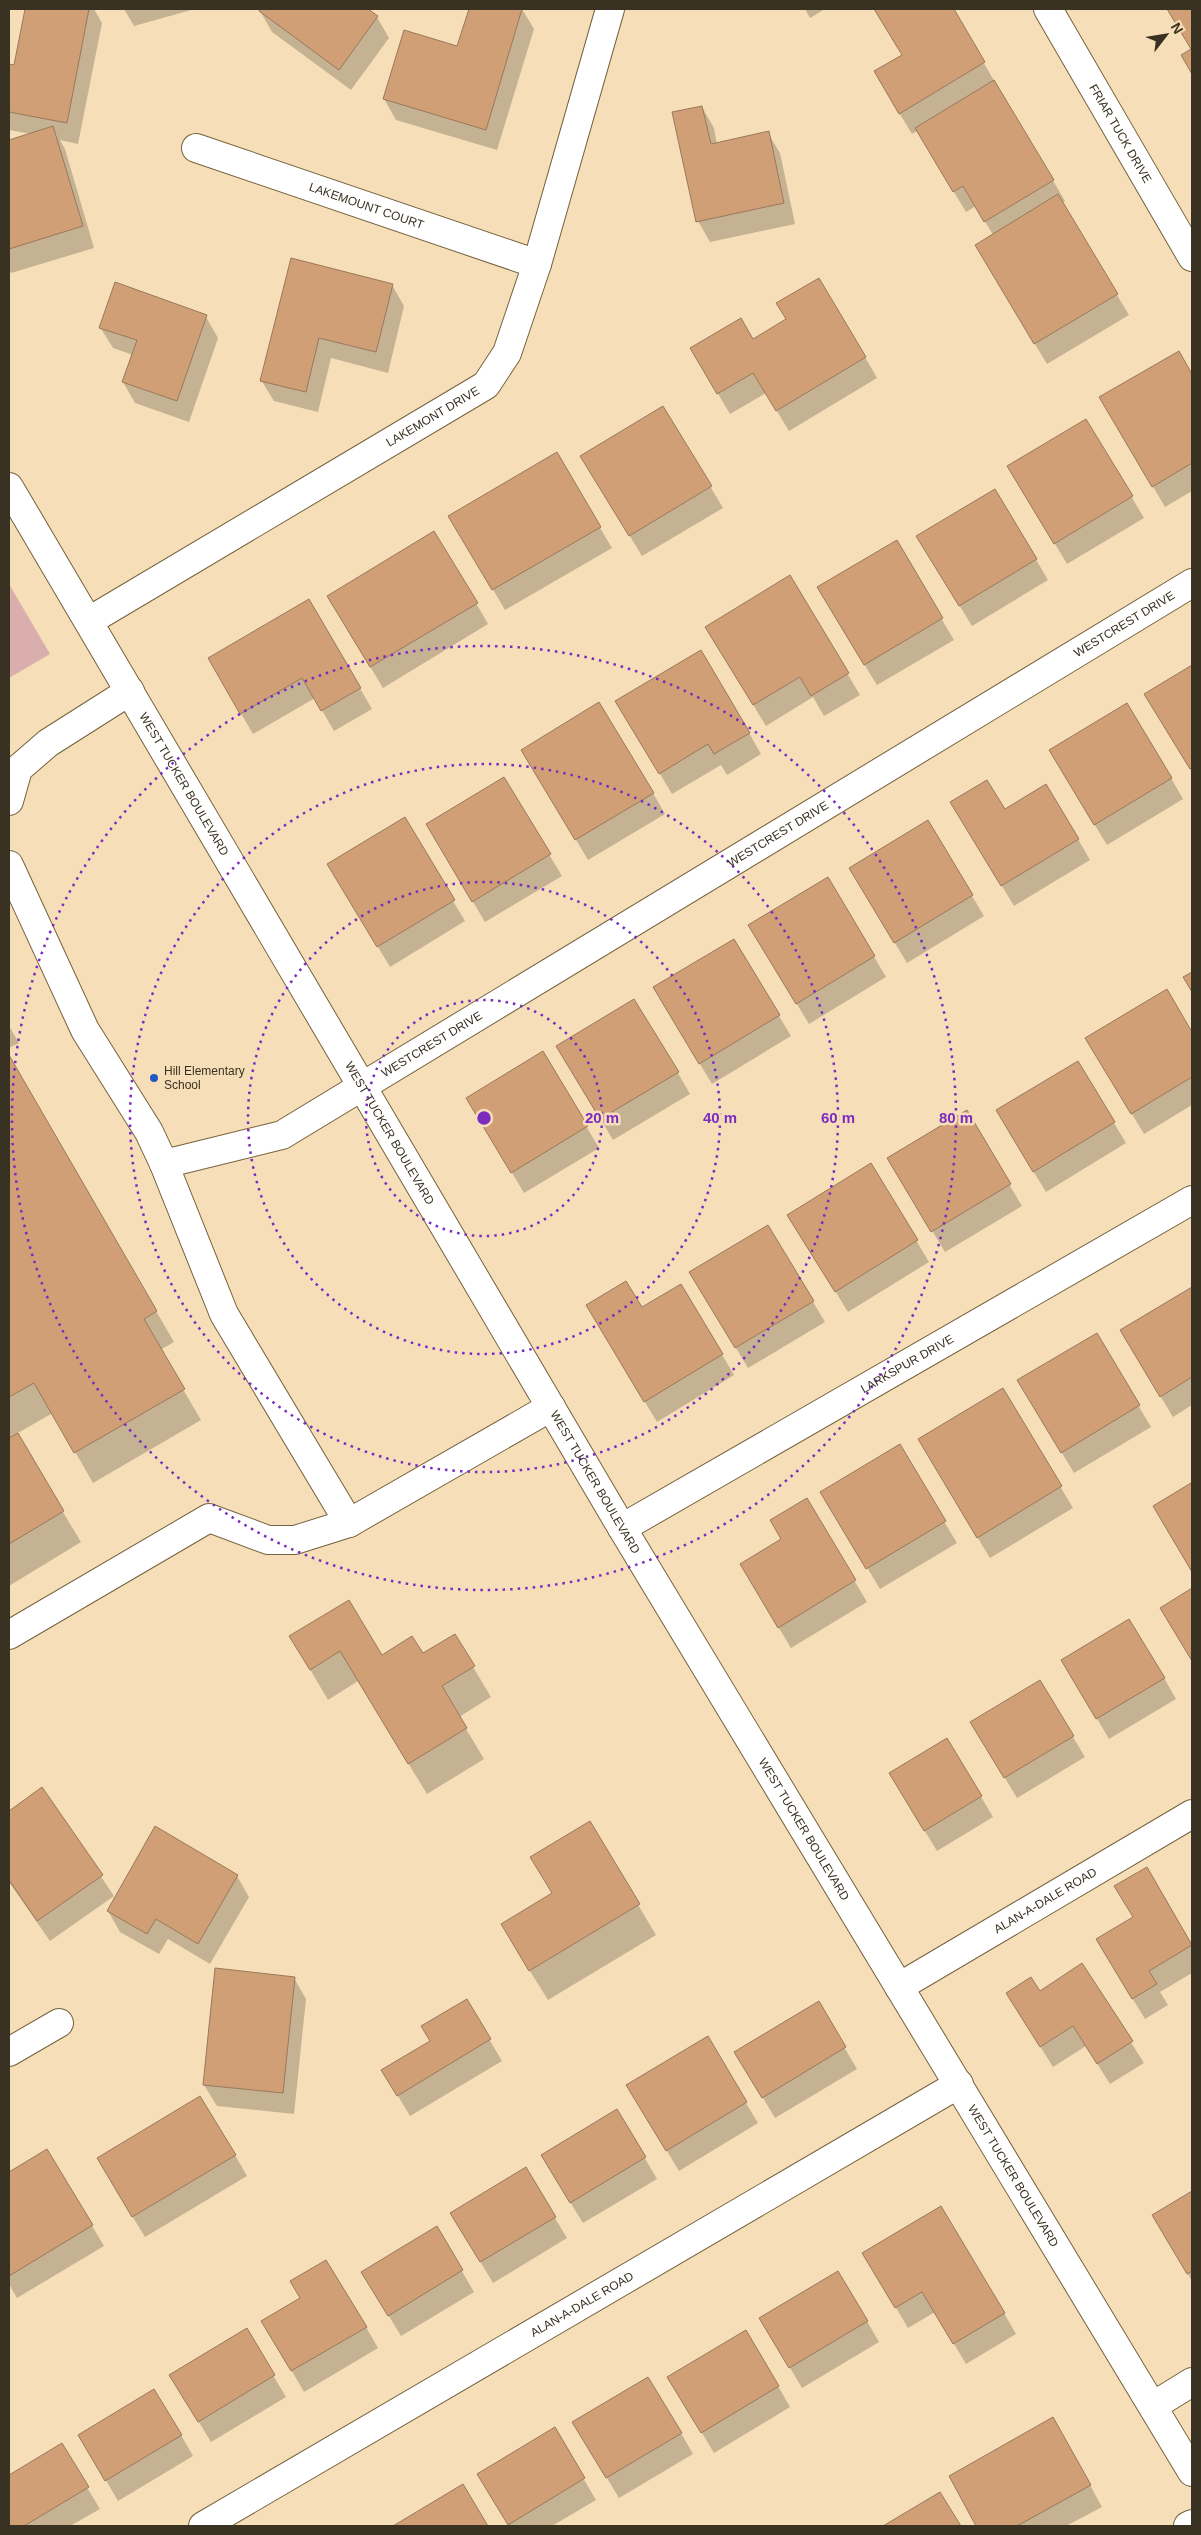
<svg xmlns="http://www.w3.org/2000/svg" width="1201" height="2535" font-family="Arial,sans-serif">
  <rect width="100%" height="100%" fill="#f6dfb8"/>
  <path fill="#d9aeac" d="M9,584L50,654L9,678Z"/>
  <path fill="#0003" d="M26,9H94L102,23L78,144L60,140L65,149L94,248L11,273L9,270V141L31,134L9,130V66L15,67Z
    M124,9H195L134,26Z
    M262,9H366L377,17L389,38L351,90L272,32L260,11Z
    M470,9H522L534,29L497,150L396,120L384,99L458,48Z
    M805,9H825L810,18Z
    M875,9H952L1065,201L1062,203L1129,315L1047,364L988,266L993,235L976,206L966,212L917,131L912,134L887,93L903,55Z
    M1168,9H1192V72L1182,55L1192,49Z
    M702,107L714,128L717,144L768,133L780,153L795,224L710,242L698,221Z
    M291,260L392,285L404,306L388,373L331,358L318,412L274,401L261,380Z
    M206,317L218,338L189,422L135,403L123,382L133,355L113,348L100,327Z
    M753,341L865,357L877,378L789,431L766,393L730,414L704,370Z
    M1178,352L1192,376V491L1165,507L1101,398Z
    M663,407L723,508L642,556L594,477Z
    M1086,420L1144,518L1067,564L1021,487Z
    M556,454L612,548L505,610L450,516Z
    M995,490L1048,580L972,626L930,557Z
    M896,542L954,640L877,685L830,609Z
    M790,577L860,695L824,716L813,697L766,726L719,648Z
    M309,601L372,709L334,731L315,698L253,734L209,659Z
    M476,603L488,624L383,688L340,617Z
    M1192,666V772L1146,694Z
    M629,722L749,733L761,754L727,775L721,765L672,794Z
    M535,771L653,793L665,814L588,860Z
    M1062,771L1171,778L1183,799L1107,845Z
    M504,779L562,876L485,922L440,846Z
    M1004,811L1078,839L1090,860L1014,906L964,823Z
    M928,822L984,916L907,963L862,889Z
    M828,879L886,977L809,1024L762,946Z
    M341,885L453,901L465,921L390,967Z
    M734,940L791,1036L712,1084L667,1009Z
    M1166,991L1192,1034V1105L1144,1134L1099,1059Z
    M9,1026L19,1043L9,1048Z
    M543,1053L599,1148L524,1193L480,1119Z
    M9,1057L174,1342L160,1350L201,1420L93,1483L53,1413L16,1434L81,1542L9,1586Z
    M570,1067L678,1073L690,1094L613,1140Z
    M966,1112L1022,1206L945,1252L901,1179Z
    M1114,1123L1126,1143L1046,1192L1009,1132Z
    M871,1165L929,1262L848,1312L801,1236Z
    M681,1285L734,1375L657,1422L599,1326L642,1309Z
    M1192,1288V1405L1173,1417L1121,1331Z
    M703,1293L813,1302L825,1322L748,1368Z
    M1096,1334L1151,1427L1074,1473L1031,1401Z
    M1003,1390L1073,1508L990,1558L931,1461Z
    M899,1446L957,1543L880,1589L834,1513Z
    M1190,1485L1192,1488V1571L1166,1528Z
    M806,1499L867,1602L791,1648L753,1585Z
    M1192,1590V1660L1162,1608Z
    M454,1635L491,1697L459,1717L484,1759L427,1794L358,1681L328,1700L291,1637L382,1656L422,1655Z
    M1164,1678L1176,1699L1109,1739L1075,1681Z
    M1073,1737L1085,1757L1017,1798L984,1743Z
    M947,1739L993,1817L937,1851L902,1794Z
    M42,1789L114,1896L50,1941L9,1882V1812Z
    M589,1822L656,1935L548,2000L520,1955Z
    M1147,1869L1192,1945V1973L1160,1992L1168,2005L1145,2019L1109,1960L1134,1917Z
    M237,1876L249,1897L210,1964L168,1939L159,1954L120,1932L108,1911Z
    M1082,1965L1144,2063L1110,2084L1086,2046L1053,2067L1020,2014L1039,1993Z
    M294,1978L306,1999L294,2114L217,2106L204,2085Z
    M466,2000L502,2061L410,2116L383,2071L431,2042Z
    M818,2003L857,2069L775,2118L748,2073Z
    M707,2038L758,2123L679,2171L640,2106Z
    M617,2111L657,2179L583,2223L554,2176Z
    M47,2150L104,2246L17,2298L9,2284V2173Z
    M235,2155L247,2176L145,2237L110,2180Z
    M1192,2193V2281L1153,2216Z
    M555,2218L567,2238L493,2283L464,2234Z
    M437,2228L474,2292L401,2336L375,2293Z
    M876,2274L1004,2313L1016,2334L966,2364L935,2312L908,2328Z
    M263,2321L366,2327L378,2348L304,2392Z
    M867,2321L879,2342L802,2388L773,2339Z
    M246,2330L286,2397L211,2442L183,2396Z
    M778,2386L790,2407L714,2453L681,2398Z
    M554,2429L596,2500L552,2526H510L491,2495Z
    M681,2433L693,2454L619,2498L586,2443Z
    M181,2435L193,2456L118,2501L92,2456Z
    M1065,2440L1102,2507L1066,2526H978L950,2477Z
    M61,2444L100,2509L70,2526H9V2476Z
    M462,2486L487,2526H395Z
    M940,2493L960,2526H885Z"/>
  <path fill="#d09f75" stroke="#99785c" d="M25,9H89L67,123L9,112V64L14,65Z
    M260,9H368L378,16L339,70L259,11Z
    M469,9H522L486,130L383,99L404,30L457,46Z
    M874,9H954L985,62L899,114L874,71L902,55Z
    M1167,9H1192V74L1181,55L1191,49Z
    M994,80L1054,180L984,222L963,186L953,192L915,128Z
    M702,106L711,144L769,131L784,203L696,222L672,112Z
    M53,126L83,226L9,249V140Z
    M1058,194L1118,294L1034,344L975,245Z
    M291,258L393,284L376,352L319,338L306,392L260,381Z
    M819,278L866,357L776,411L753,373L717,394L690,348L741,318L753,339L786,319L776,303Z
    M115,282L207,315L177,401L122,382L137,340L99,328Z
    M1179,351L1192,374V463L1152,487L1099,397Z
    M663,406L712,486L629,536L580,456Z
    M1086,419L1133,496L1054,544L1007,466Z
    M557,452L601,527L492,590L448,516Z
    M995,489L1037,559L959,606L916,536Z
    M434,531L478,603L370,667L327,596Z
    M897,540L943,618L864,665L817,587Z
    M790,575L849,673L811,696L800,677L753,705L705,627Z
    M309,599L361,688L321,711L302,678L240,714L208,658Z
    M701,650L750,733L714,754L708,744L659,774L615,701Z
    M1192,665V767L1190,769L1144,694Z
    M599,702L654,793L575,840L521,750Z
    M1127,703L1172,778L1094,825L1049,750Z
    M504,777L551,854L472,902L426,824Z
    M987,780L1005,809L1046,784L1079,839L1001,886L950,802Z
    M405,817L455,900L377,947L327,864Z
    M928,820L973,895L894,943L849,868Z
    M828,877L875,956L796,1004L748,925Z
    M734,939L780,1015L699,1064L653,987Z
    M1192,972V992L1183,977Z
    M1167,989L1192,1032V1077L1131,1114L1085,1038Z
    M634,999L679,1072L600,1119L556,1046Z
    M543,1051L588,1126L511,1173L466,1098Z
    M9,1055L157,1311L144,1319L185,1389L74,1453L34,1383L9,1397Z
    M1078,1061L1115,1122L1033,1172L996,1110Z
    M967,1110L1011,1184L931,1232L887,1158Z
    M871,1163L918,1240L835,1292L787,1215Z
    M768,1225L814,1301L735,1348L689,1272Z
    M626,1281L642,1307L681,1284L723,1354L644,1402L586,1305Z
    M1192,1287V1377L1160,1397L1120,1330Z
    M1097,1333L1140,1405L1061,1453L1017,1380Z
    M1003,1388L1062,1486L977,1538L918,1439Z
    M18,1433L64,1511L9,1544V1438Z
    M900,1444L946,1521L866,1569L820,1492Z
    M1191,1483L1192,1486V1572L1153,1506Z
    M807,1498L856,1580L778,1628L740,1564L781,1539L770,1520Z
    M1192,1588V1661L1160,1608Z
    M349,1600L382,1655L412,1636L423,1653L455,1634L475,1666L442,1686L467,1728L408,1764L340,1651L310,1670L289,1636Z
    M1129,1619L1165,1678L1096,1719L1061,1660Z
    M1040,1680L1074,1736L1004,1778L970,1722Z
    M947,1738L982,1796L924,1831L889,1773Z
    M42,1787L103,1875L37,1921L9,1880V1811Z
    M590,1821L640,1904L529,1971L501,1924L552,1893L530,1857Z
    M155,1826L238,1875L198,1944L156,1919L147,1934L107,1911Z
    M1147,1867L1192,1945L1149,1971L1157,1984L1132,1999L1096,1939L1133,1917L1114,1886Z
    M1082,1963L1133,2041L1097,2064L1073,2026L1040,2047L1006,1993L1031,1977L1040,1991Z
    M215,1968L295,1977L283,2093L203,2085Z
    M467,1999L491,2039L397,2096L381,2070L430,2041L421,2026Z
    M819,2001L846,2047L762,2098L734,2052Z
    M708,2036L747,2102L666,2151L626,2085Z
    M200,2096L236,2155L132,2217L97,2158Z
    M617,2109L646,2157L570,2203L541,2155Z
    M47,2149L93,2225L9,2276V2172Z
    M526,2167L556,2217L480,2262L450,2213Z
    M1192,2191V2271L1187,2274L1152,2215Z
    M941,2206L1005,2313L953,2344L922,2292L895,2308L862,2253Z
    M437,2226L463,2270L388,2316L361,2272Z
    M326,2260L367,2327L291,2371L261,2321L300,2298L290,2281Z
    M838,2271L868,2321L789,2368L759,2318Z
    M247,2328L275,2375L198,2422L169,2375Z
    M746,2330L779,2386L701,2433L667,2377Z
    M648,2377L682,2433L606,2478L572,2422Z
    M154,2389L182,2435L105,2481L78,2435Z
    M1053,2417L1091,2485L1017,2526H976L949,2476Z
    M555,2427L585,2478L508,2525L477,2474Z
    M62,2443L89,2487L24,2526H9V2475Z
    M463,2484L488,2526H393Z
    M940,2492L961,2526H883Z"/>
  <g fill="none" stroke-linecap="round" stroke-linejoin="round">
    <defs>
      <g id="minor">
        <path id="s1" d="M1048,9L1192,257"/>
        <path id="s2" d="M196,148L537,264"/>
        <path id="s3" d="M9,487L622,1528L1192,2472"/>
        <path id="s4" d="M89,621L486,385L507,353L537,264L610,9"/>
        <path d="M9,801L18,769L48,743L130,691"/>
        <path id="s5" d="M9,865L85,1030L149,1132L164,1164L282,1135L1192,583"/>
        <path d="M164,1164L224,1314L349,1523L551,1407"/>
        <path id="s6" d="M622,1528L1192,1200"/>
        <path d="M9,1635L209,1518L268,1540H295L349,1523"/>
        <path id="s7" d="M899,1987L1192,1814"/>
        <path d="M9,2052L59,2023"/>
        <path d="M1153,2406L1192,2382"/>
        <path id="s8" d="M203,2526L959,2084"/>
        <path d="M1188,2526L1192,2524"/>
      </g>
    </defs>
    <use href="#minor" stroke="#75613d" stroke-width="30"/>
    <use href="#minor" stroke="#fff" stroke-width="28"/>
  </g>
  <g fill="none" stroke="#7b2cbf" stroke-width="2.5" stroke-dasharray="2.5 5">
    <circle cx="484" cy="1118" r="118"/>
    <circle cx="484" cy="1118" r="236"/>
    <circle cx="484" cy="1118" r="354"/>
    <circle cx="484" cy="1118" r="472"/>
  </g>
  <circle fill="#1f57c3" stroke="#f6dfb8" stroke-width="2" cx="154" cy="1078" r="5"/>
  <g text-anchor="middle" dominant-baseline="central" stroke-width="5" stroke-linejoin="round" paint-order="stroke">
    <g font-size="12" fill="#393121" stroke="#f6dfb8">
      <text stroke="none"><textPath href="#s1" startOffset="144">FRIAR TUCK DRIVE</textPath></text>
      <text stroke="none"><textPath href="#s2" startOffset="180">LAKEMOUNT COURT</textPath></text>
      <text stroke="none"><textPath href="#s4" startOffset="400">LAKEMONT DRIVE</textPath></text>
      <text stroke="none"><textPath href="#s5" startOffset="1444">WESTCREST DRIVE</textPath></text>
      <text stroke="none"><textPath href="#s3" startOffset="345">WEST TUCKER BOULEVARD</textPath></text>
      <text stroke="none"><textPath href="#s5" startOffset="1039">WESTCREST DRIVE</textPath></text>
      <text stroke="none"><textPath href="#s5" startOffset="634">WESTCREST DRIVE</textPath></text>
      <text stroke="none"><textPath href="#s3" startOffset="750">WEST TUCKER BOULEVARD</textPath></text>
      <text stroke="none"><textPath href="#s6" startOffset="329">LARKSPUR DRIVE</textPath></text>
      <text stroke="none"><textPath href="#s3" startOffset="1155">WEST TUCKER BOULEVARD</textPath></text>
      <text stroke="none"><textPath href="#s3" startOffset="1560">WEST TUCKER BOULEVARD</textPath></text>
      <text stroke="none"><textPath href="#s7" startOffset="170">ALAN-A-DALE ROAD</textPath></text>
      <text stroke="none"><textPath href="#s3" startOffset="1965">WEST TUCKER BOULEVARD</textPath></text>
      <text stroke="none"><textPath href="#s8" startOffset="439">ALAN-A-DALE ROAD</textPath></text>
    </g>
    <g font-size="12" fill="#393121" stroke="#f6dfb8" text-anchor="start">
      <text x="164" y="1071">Hill Elementary<tspan x="164" dy="14">School</tspan></text>
    </g>
  </g>
  <circle cx="484" cy="1118" r="8" fill="#7b2cbf" stroke="#f6dfb8" stroke-width="2.5"/>
  <g font-size="15" text-anchor="middle" font-weight="bold" fill="#7b2cbf" stroke="#f6dfb8" stroke-width="5" stroke-linejoin="round" paint-order="stroke">
    <text x="602" y="1123">20 m</text>
    <text x="720" y="1123">40 m</text>
    <text x="838" y="1123">60 m</text>
    <text x="956" y="1123">80 m</text>
  </g>
  <rect width="1201" height="2535" fill="none" stroke="#393121" stroke-width="20"/>
  <g transform="translate(1166 35) rotate(59)" stroke="#f6dfb8" stroke-width="4" paint-order="stroke">
  <path d="M0-4L9 19L0 12L-9 19Z" fill="#393121"/>
  <text y="-8" font-size="14" font-weight="bold" text-anchor="middle" fill="#393121">N</text>
  </g>
</svg>
